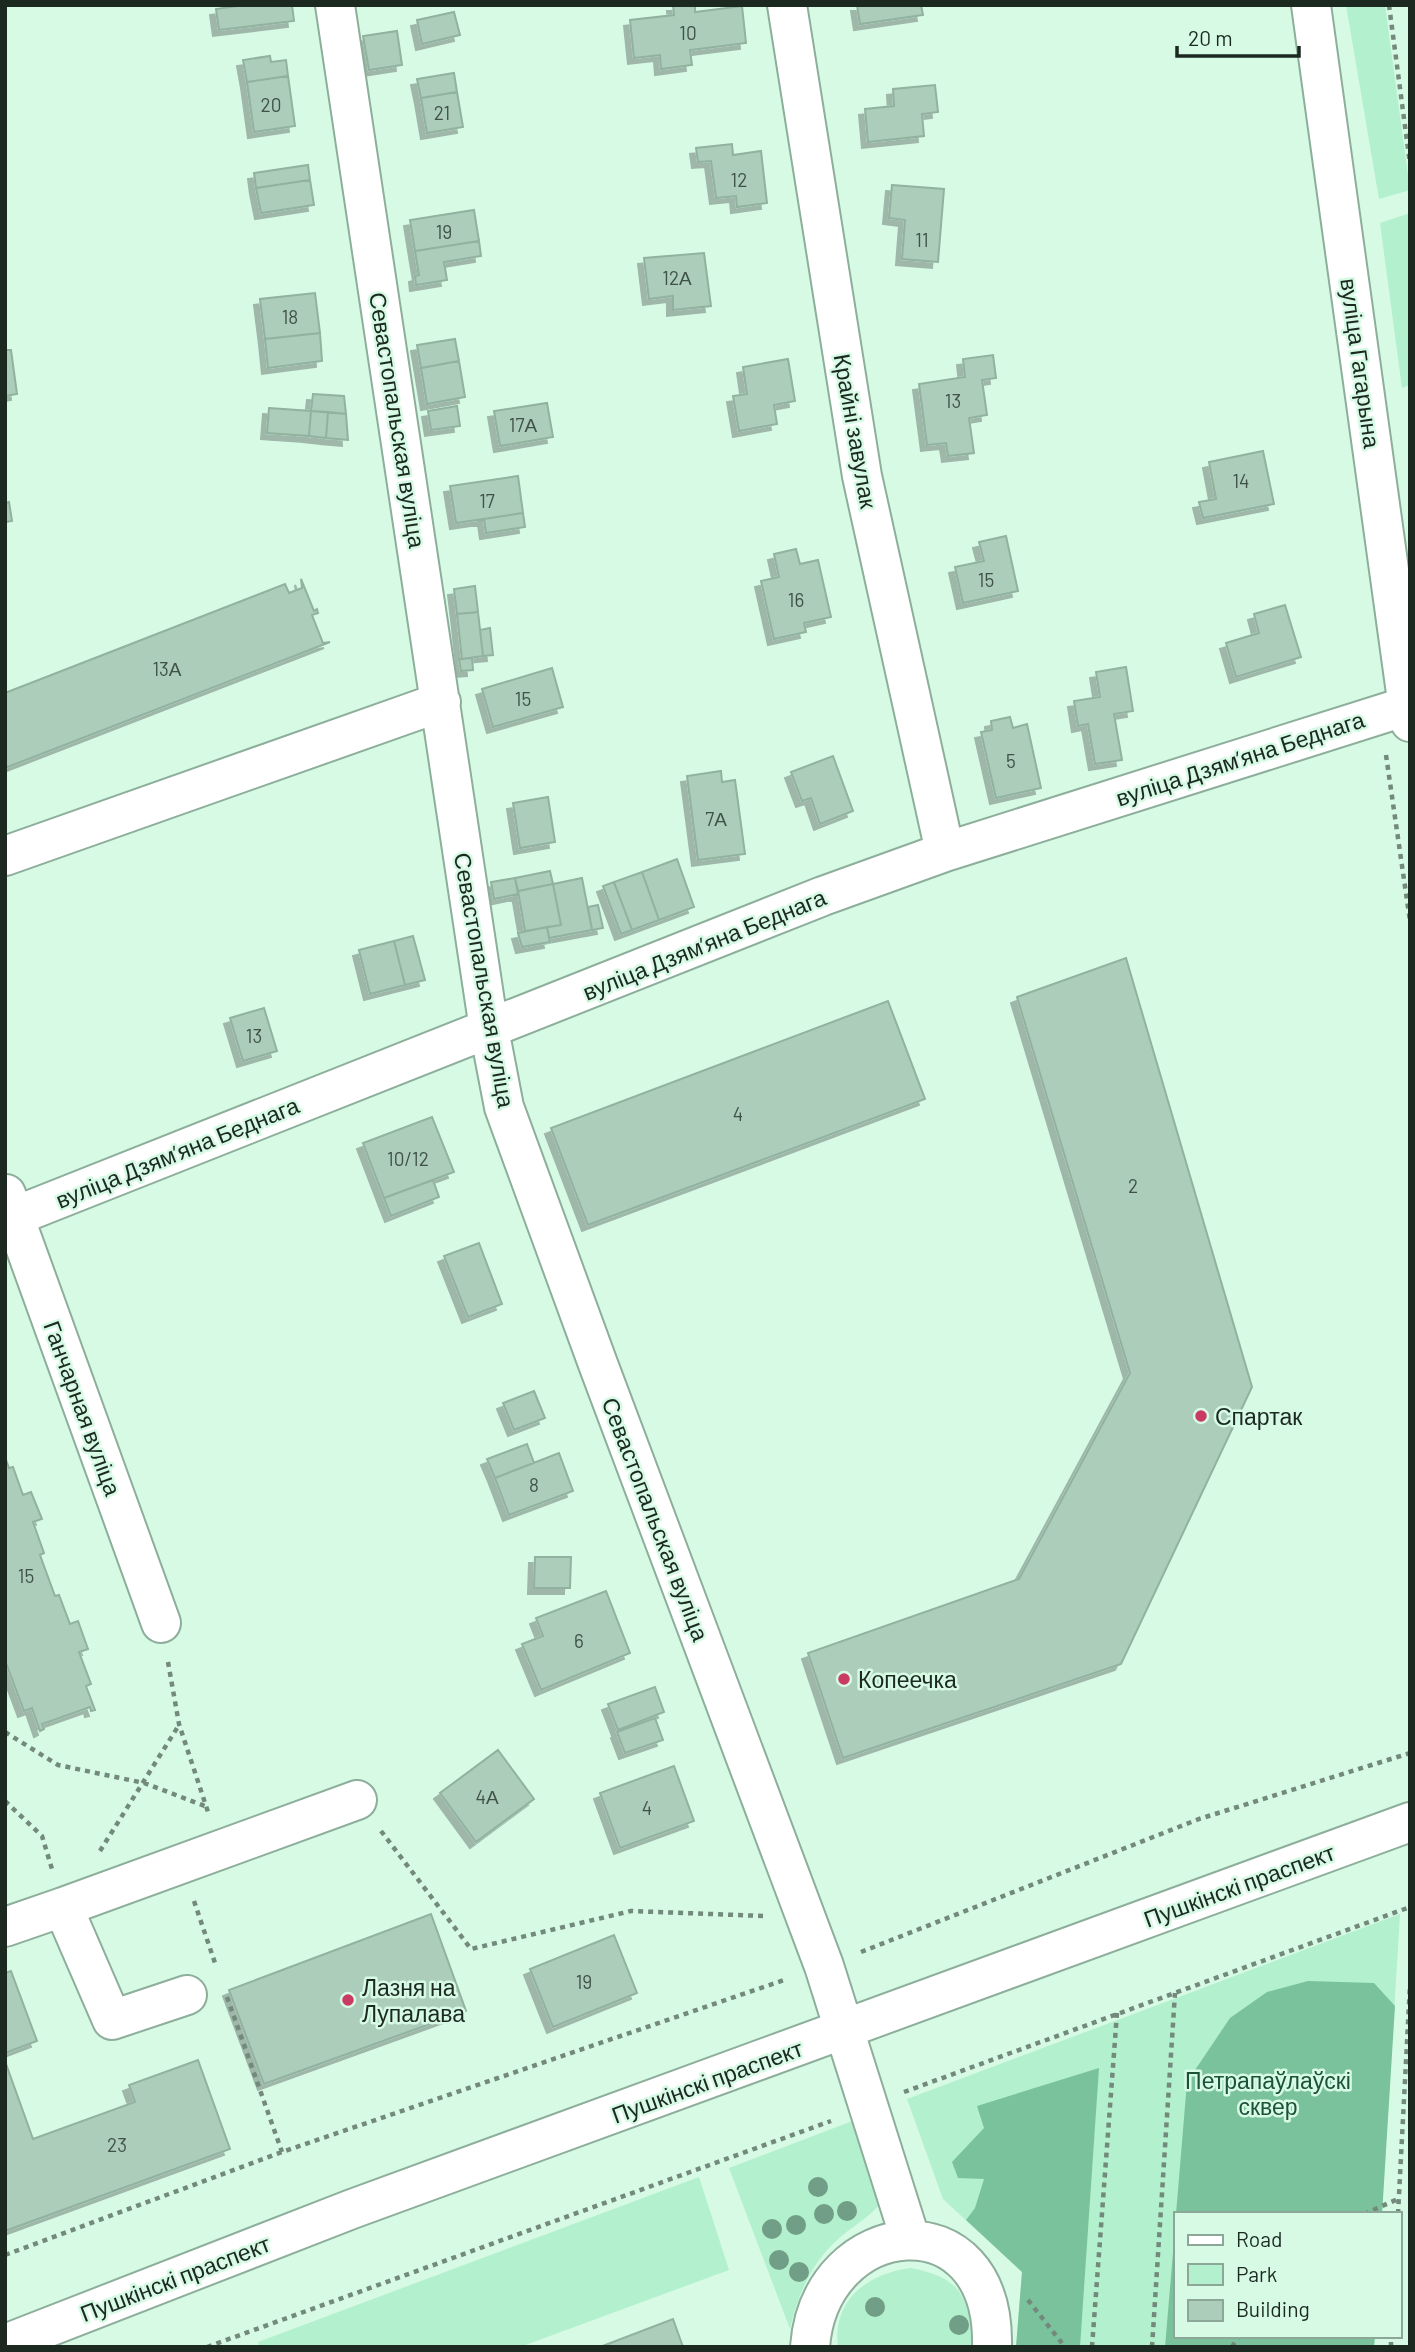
<svg xmlns="http://www.w3.org/2000/svg" width="1415" height="2352" font-family="Barlow,sans-serif">
  <defs>
    <filter id="shadow"><feDropShadow dx="-6" dy="6" stdDeviation="0" flood-color="#0004"/></filter>
  </defs>
  <rect width="100%" height="100%" fill="#d7fae5"/>
  <path fill="#b3f0cd" d="M1346,5H1385L1410,190L1379,199Z
    M1410,213V385L1402,388L1380,223Z
    M1400,1914L1382,2214H1175V2336H1375L1374,2347H1016L1022,2272L943,2199L907,2099Z
    M855,2120L882,2202C870,2216 858,2223 844,2234C814,2258 798,2292 790,2329L729,2168Z
    M699,2177L729,2270L520,2347H260L258,2342Z
    M911,2268C966,2279 966,2298 975,2347H838C832,2299 869,2273 911,2268Z"/>
  <path fill="#7ac29b" d="M1308,1981L1374,1983L1395,2006L1382,2214H1176L1187,2082L1230,2018L1267,1992Z
    M1099,2068L1080,2347H1016L1022,2272L966,2220L975,2208L984,2179L958,2178L952,2162L984,2128L977,2106Z
    M1175,2229V2336H1375L1374,2347H1165Z"/>
  <path fill="#abcdb9" stroke="#91b29e" stroke-width="2" filter="url(#shadow)" d="M244,5H292L294,21L219,30L216,9Z
    M673,5H695V12L742,6L746,43L690,50L692,65L661,69L660,55L634,58L630,20L674,15Z
    M857,5H921L923,15L860,24Z
    M454,12L460,35L422,44L417,20Z
    M397,31L402,65L369,70L363,36Z
    M270,56L271,62L286,60L288,76L247,82L243,60Z
    M454,73L457,92L421,98L417,79Z
    M288,76L295,126L254,132L247,82Z
    M935,85L938,112L922,114L924,136L868,142L865,109L894,106L893,89Z
    M457,92L463,127L427,133L421,98Z
    M732,144L733,155L761,151L767,203L737,207L736,196L716,198L711,161L698,162L696,148Z
    M308,165L310,180L256,188L254,173Z
    M310,180L314,205L261,213L256,188Z
    M892,185L944,189L938,262L902,259L905,220L889,218Z
    M474,210L479,241L415,251L410,220Z
    M479,241L481,256L444,262L447,280L416,285L415,276L419,275L415,251Z
    M704,253L711,306L673,310V296L649,299L644,258Z
    M315,293L320,333L265,339L260,299Z
    M320,333L322,361L268,368L265,339Z
    M455,339L459,361L421,368L417,345Z
    M5,350H11L17,394L5,396Z
    M993,355L996,378L982,380L987,415L969,418L974,453L948,456L946,443L927,445L919,384L965,377L963,359Z
    M788,359L795,401L774,405L777,424L739,431L733,396L747,394L743,367Z
    M459,361L465,397L427,404L421,368Z
    M313,394L344,396L346,414L311,411Z
    M547,403L553,437L500,446L494,411Z
    M457,406L460,426L431,430L428,411Z
    M269,408L311,411L309,436L267,433Z
    M311,411L328,412L326,438L309,436Z
    M328,412L346,414L348,440L326,438Z
    M1263,451L1274,504L1203,518L1199,502L1216,499L1209,462Z
    M518,476L523,513L456,523L450,486Z
    M9,502L12,521L5,522V503Z
    M523,513L525,527L486,533L484,519Z
    M1006,536L1018,591L963,603L955,567L984,561L979,542Z
    M796,549L800,564L818,560L831,617L804,623L806,632L774,639L761,581L779,577L774,554Z
    M301,579L314,611L317,609L318,613L312,615L323,643L330,642L5,768V693L285,584L289,593L302,588Z
    M475,586L478,612L457,614L454,589Z
    M1285,605L1301,657L1236,677L1226,643L1259,633L1254,614Z
    M478,612L483,656L462,659L457,614Z
    M490,628L493,655L483,656L480,630Z
    M472,658L473,670L461,671L459,659Z
    M1126,667L1133,711L1114,714L1122,760L1095,764L1088,724L1078,726L1074,701L1100,697L1096,672Z
    M552,668L563,707L493,727L482,689Z
    M1010,717L1013,728L1027,724L1041,788L996,798L981,732L992,730L991,721Z
    M833,756L853,811L820,824L811,798L802,801L791,772Z
    M721,771L722,782L735,780L745,854L698,860L687,776Z
    M548,797L555,842L520,848L513,803Z
    M677,859L694,907L659,920L642,872Z
    M550,871L553,884L518,891L515,878Z
    M642,872L659,920L632,930L614,882Z
    M515,878L518,894L494,899L491,882Z
    M582,878L592,930L549,938L547,927L561,925L553,884Z
    M614,882L632,930L621,934L603,886Z
    M553,884L561,925L525,931L518,891Z
    M598,905L603,928L592,930L588,907Z
    M547,927L550,942L522,947L518,933Z
    M413,936L425,980L405,985L394,941Z
    M394,941L405,985L370,994L359,950Z
    M1126,958L1252,1387L1121,1664L843,1758L808,1653L1019,1579L1130,1373L1017,997Z
    M888,1001L925,1099L588,1225L551,1128Z
    M264,1008L277,1051L243,1061L230,1018Z
    M432,1117L454,1172L384,1198L363,1143Z
    M433,1180L439,1197L391,1216L384,1198Z
    M479,1243L502,1304L468,1317L444,1256Z
    M534,1391L545,1418L514,1430L503,1403Z
    M527,1444L534,1463L495,1478L487,1459Z
    M559,1453L573,1491L509,1515L495,1478Z
    M5,1457L9,1468L13,1467L23,1495L31,1492L42,1519L33,1522L44,1553L40,1555L55,1596L59,1595L70,1624L78,1621L88,1649L79,1652L91,1684L86,1686L95,1710L91,1711L90,1707L42,1724L44,1729L40,1731L32,1708L24,1711L5,1660Z
    M535,1557H571L570,1588H534Z
    M606,1591L630,1653L541,1690L522,1644L543,1636L536,1618Z
    M655,1687L664,1712L618,1730L608,1704Z
    M655,1718L663,1740L625,1753L617,1732Z
    M498,1750L534,1799L476,1842L440,1793Z
    M674,1766L694,1821L620,1848L600,1793Z
    M431,1914L466,2011L264,2084L229,1990Z
    M614,1935L637,1993L553,2027L530,1969Z
    M11,1971L37,2041L5,2053V1973Z
    M198,2060L230,2149L5,2231V2061L33,2139L135,2102L129,2085Z
    M673,2319L683,2347H600Z"/>
  <g fill="none" stroke-linecap="round" stroke-linejoin="round">
    <defs>
      <path id="minor" d="M335,5L489,1029L504,1107L598,1364L824,1966L910,2238
        M787,5L862,476L945,852
        M5,856L441,702
        M6,1194L161,1623
        M13,1217L823,896L945,852L1407,706
        M63,1907L357,1800
        M5,1927L63,1907L112,2020L187,1995
        M810,2347C820,2214 996,2196 992,2347"/>
      <path id="major" d="M1311,5L1410,722
        M5,2344L352,2209L1410,1822"/>
    </defs>
    <use href="#minor" stroke="#8dae9b" stroke-width="42"/>
    <use href="#major" stroke="#8dae9b" stroke-width="42"/>
    <path stroke="#72897b" stroke-width="4.5" stroke-dasharray="5 5" stroke-linecap="butt" d="M1389,5L1410,164
      M1386,755L1410,921
      M168,1662L179,1724L208,1812
      M5,1732L58,1765L144,1783L205,1806
      M5,1801L42,1836L52,1869
      M381,1831L471,1949L631,1911L764,1916
      M100,1851L179,1725
      M194,1901L216,1966
      M861,1952L1199,1819L1410,1753
      M227,1997L282,2152
      M904,2092L1410,1907
      M1364,2214L1398,2199
      M1398,2214L1410,1985
      M5,2255L282,2152L787,1979
      M1028,2300L1065,2347
      M207,2347L831,2121
      M1092,2347L1117,2013
      M1152,2347L1175,1993
      M1232,2347L1239,2336
      M1391,2347V2336"/>
    <use href="#minor" stroke="#fff" stroke-width="38"/>
    <use href="#major" stroke="#fff" stroke-width="38"/>
  </g>
  <g fill="#709e86">
    <circle cx="818" cy="2187" r="10"/>
    <circle cx="847" cy="2211" r="10"/>
    <circle cx="824" cy="2214" r="10"/>
    <circle cx="796" cy="2225" r="10"/>
    <circle cx="772" cy="2229" r="10"/>
    <circle cx="779" cy="2260" r="10"/>
    <circle cx="799" cy="2272" r="10"/>
    <circle cx="875" cy="2307" r="10"/>
    <circle cx="959" cy="2325" r="10"/>
  </g>
  <g fill="#ca3b61" stroke="#d7fae5" stroke-width="2.5">
    <circle cx="1201" cy="1416" r="7"/>
    <circle cx="844" cy="1679" r="7"/>
    <circle cx="348" cy="2000" r="7"/>
  </g>
  <g text-anchor="middle" dominant-baseline="central" stroke-width="5" stroke-linejoin="round" paint-order="stroke">
    <g font-size="19" fill="#405247">
      <text x="688" y="32">10</text>
      <text x="271" y="104">20</text>
      <text x="442" y="112">21</text>
      <text x="739" y="179">12</text>
      <text x="444" y="231">19</text>
      <text x="922" y="239">11</text>
      <text x="677" y="277">12А</text>
      <text x="290" y="316">18</text>
      <text x="953" y="400">13</text>
      <text x="523" y="424">17А</text>
      <text x="1241" y="480">14</text>
      <text x="487" y="500">17</text>
      <text x="986" y="579">15</text>
      <text x="796" y="599">16</text>
      <text x="167" y="668">13А</text>
      <text x="523" y="698">15</text>
      <text x="1011" y="760">5</text>
      <text x="716" y="818">7А</text>
      <text x="254" y="1035">13</text>
      <text x="738" y="1113">4</text>
      <text x="408" y="1158">10/12</text>
      <text x="1133" y="1185">2</text>
      <text x="534" y="1484">8</text>
      <text x="26" y="1575">15</text>
      <text x="579" y="1640">6</text>
      <text x="487" y="1796">4А</text>
      <text x="647" y="1807">4</text>
      <text x="584" y="1981">19</text>
      <text x="117" y="2144">23</text>
    </g>
    <g font-size="23" fill="#1c2921" stroke="#d7fae5">
      <text transform="translate(1361 363) rotate(82)">вуліца Гагарына</text>
      <text transform="translate(398 420) rotate(81)">Севастопальская вуліца</text>
      <text transform="translate(856 431) rotate(80)">Крайні завулак</text>
      <text transform="translate(1240 758) rotate(-18)">вуліца Дзямʼяна Беднага</text>
      <text transform="translate(704 944) rotate(-22)">вуліца Дзямʼяна Беднага</text>
      <text transform="translate(485 980) rotate(80)">Севастопальская вуліца</text>
      <text transform="translate(177 1152) rotate(-22)">вуліца Дзямʼяна Беднага</text>
      <text transform="translate(83 1408) rotate(70)">Ганчарная вуліца</text>
      <text transform="translate(656 1519) rotate(69)">Севастопальская вуліца</text>
      <text transform="translate(1239 1885) rotate(-20)">Пушкінскі праспект</text>
      <text transform="translate(707 2081) rotate(-20)">Пушкінскі праспект</text>
      <text transform="translate(175 2278) rotate(-21)">Пушкінскі праспект</text>
    </g>
    <g font-size="23" fill="#1c2921" stroke="#d7fae5" text-anchor="start">
      <text x="1215" y="1416">Спартак</text>
      <text x="858" y="1679">Копеечка</text>
      <text x="362" y="1987">Лазня на<tspan x="362" dy="26">Лупалава</tspan></text>
    </g>
    <g font-size="23" fill="#1b5238" stroke="#d7fae5">
      <text x="1268" y="2080">Петрапаўлаўскі<tspan x="1268" dy="26">сквер</tspan></text>
    </g>
  </g>
  <rect width="1415" height="2352" fill="none" stroke="#1c2921" stroke-width="14"/>
  <rect x="1174" y="2212" width="228" height="126" fill="#d7fae5" stroke="#8ca697" stroke-width="2"/>
  <rect x="1188" y="2235" width="35" height="10" fill="#ffffff" stroke="#8ca697" stroke-width="2"/>
  <text x="1236" y="2247" font-size="21" fill="#1c2921">Road</text>
  <rect x="1188" y="2264" width="35" height="21" fill="#b3f0cd" stroke="#8ca697" stroke-width="2"/>
  <text x="1236" y="2282" font-size="21" fill="#1c2921">Park</text>
  <rect x="1188" y="2300" width="35" height="21" fill="#abcdb9" stroke="#8ca697" stroke-width="2"/>
  <text x="1236" y="2317" font-size="21" fill="#1c2921">Building</text>
  <path d="M1177 46v10h122v-10" fill="none" stroke="#1c2921" stroke-width="3.5"/>
  <text x="1188" y="46" font-size="21" fill="#1c2921" stroke="#d7fae5" stroke-width="5" paint-order="stroke">20 m</text>
</svg>
